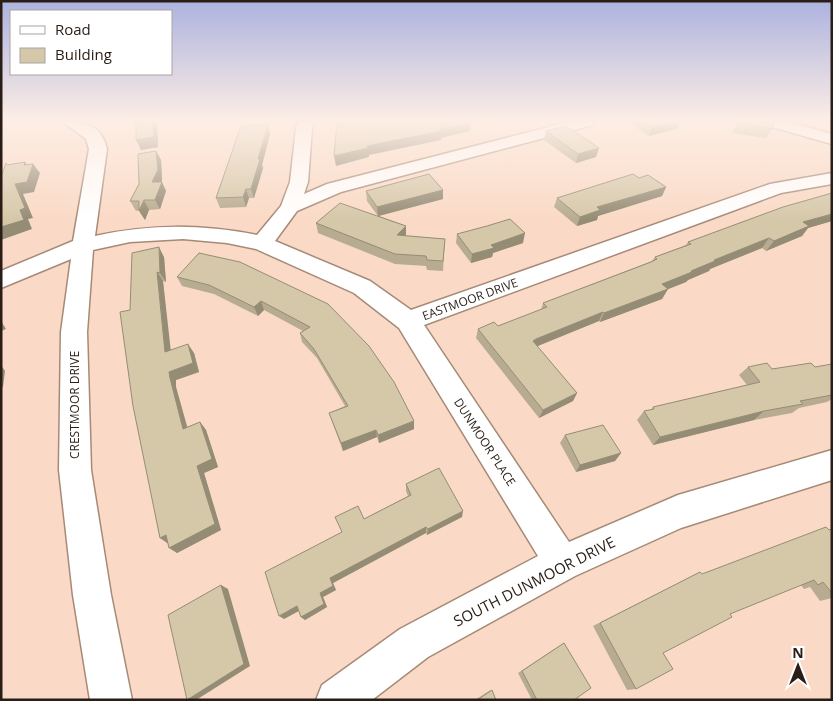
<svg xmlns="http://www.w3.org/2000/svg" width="833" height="701" font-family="'Open Sans',sans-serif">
  <rect width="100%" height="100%" fill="#fadac6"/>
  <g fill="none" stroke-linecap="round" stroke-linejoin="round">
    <defs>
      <path id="street" d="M63,122C85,122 101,124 107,149L95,236C151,224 200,224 257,235L281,206L290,182L296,128L299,122H315L312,128L308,182L304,194L327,184L568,122H595L593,125L341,192L297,211L275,241L370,281L411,310L770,184L832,173V184L781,193L424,325L569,542L678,495L832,450V480L681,528L575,576L428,657L372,700H316L322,685L400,629L538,556L399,328L354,293L256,249L227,243L183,239L130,242L93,250L87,332L91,470L111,595L132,700H90L73,595L59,470L61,332L71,259L1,288V271L73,241L89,149L86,139Z
        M763,122H789L832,134V144L765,125Z"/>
    </defs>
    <use href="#street" stroke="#a68a77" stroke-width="3"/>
    <use href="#street" fill="#fff" fill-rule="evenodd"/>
  </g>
  <path fill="#b7ac91" d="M131,122H157L158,147L141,150L136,126Z
    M628,122H680L677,129L649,136Z
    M737,124L772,129L766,138L732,133Z
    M546,131L596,157L576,163L544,140Z
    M270,134L262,165L263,168L254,198H249L246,207L220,208L216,198Z
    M156,151L161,160L162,180L161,182L166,191L160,209L149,210L145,220L139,210L136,211L130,201Z
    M639,178L666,187L662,196L598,216L597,220L577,226L554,207L557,198Z
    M443,190V199L379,216L406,226V236L445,239L443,271L427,270L426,266L395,264L318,233L316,223L378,216L367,201L366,191Z
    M832,193V221L808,228L802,236L766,251L762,248L710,269L709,271L688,280L686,282L668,289L662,299L600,322L599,321L537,346L577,393L573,401L539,418L476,338L478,329L498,326L541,310L543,303L652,261L655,257L686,245L688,242Z
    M457,234L523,243L493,253L492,257L471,263L456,243Z
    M164,257L166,282L163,281L170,351L194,353L199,372L176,380V387L187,427L200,422L206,430L218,467L204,473L221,530L177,553L167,543L160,538L130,310Z
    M240,262L414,421V429L379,443L377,437L343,451L329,413L345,406L317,358L302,342L300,333L303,331L264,310L258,316L214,294L182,286L177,277Z
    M832,364V399L827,402L799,408L792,413L754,420L653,445L637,420L644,411L651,410L653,407L747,385L739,375L748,367L772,369L815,367Z
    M565,435L621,453L615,461L576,472L560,443Z
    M406,484L462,517L427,535L426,533L333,583L336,590L323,597L327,607L305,620L301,617L299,611L284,619L342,532L364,519L408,496L406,491Z
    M832,529V598L820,601L810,587L804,589L801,585L730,614L663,653L636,689L627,690L593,626L700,572L702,574Z
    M564,643L574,700H532L518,673L559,646Z
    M492,690L496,700H475L489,691Z"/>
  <path fill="#958c76" d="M153,122H157L158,147L141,150L136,140Z
    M471,122L470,131L441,138V140L369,155V157L336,166L334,156L367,146Z
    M671,122H680L677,129L649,136L652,127Z
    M268,125L270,134L262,165L263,168L254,198L251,189L258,159Z
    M599,148L596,157L576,163L578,154Z
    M156,151L161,160L162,180L157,192L152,182Z
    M25,162L31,171L33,164L40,173L34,192L23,194L33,218L28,219L32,229L1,240V227L15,184Z
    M162,182L166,191L160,209L155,200Z
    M666,187L662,196L598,216L597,220L577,226L580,217L597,207Z
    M246,189L249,198L246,207L243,197Z
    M443,190V199L378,216L377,207Z
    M144,200L149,210L145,220L139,211Z
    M832,214V221L808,228L802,236L766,251L774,241L803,222Z
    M406,226V235L397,245V235Z
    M525,233L523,243L493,253L492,257L471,263L472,254L491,245Z
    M769,238L762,248L710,269L709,271L688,280L686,282L656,294L662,284L714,260Z
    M159,247L164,257L166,282L160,273Z
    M157,272L163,281L172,361L165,352Z
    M668,289L662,299L600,322L604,313Z
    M261,301L264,310L258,316L254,307Z
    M603,312L599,321L533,348V341L536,339Z
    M1,321L6,329L1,331Z
    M188,344L194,353L199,372L176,380V387L190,437L183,429L170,378L169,372Z
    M1,365L5,371L3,387L1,388Z
    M577,393L573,401L539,418L543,410Z
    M764,411L754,420L653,445L660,437Z
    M414,421V429L379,443L378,435Z
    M200,422L206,430L218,467L204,473L221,530L177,553L169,548Z
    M376,430L377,437L343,451L341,443Z
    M621,453L615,461L576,472L580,465Z
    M463,511L462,517L427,535L428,529Z
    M426,527V533L333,583L336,590L323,597L327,607L305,620L301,617L320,593L330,578Z
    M166,535L169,544L160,538Z
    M221,585L228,589L250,666L196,700H187Z
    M297,606L302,609L284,619L279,616Z"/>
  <path fill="#d5c8a9" stroke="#958c76" d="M136,122H153L154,137L136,140Z
    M337,122H471L440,129L441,131L367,146L368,148L334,156Z
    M645,122H671L652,127Z
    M738,122H775L772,129L737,124Z
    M268,125L258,159H260L251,189H246L243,197L216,198L241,126Z
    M566,126L599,148L578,154L546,131Z
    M156,151L158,170L152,182H162L155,200H144L139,211V201H130L139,184L138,154Z
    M25,162L24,165L33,164L27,182L15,184L25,208L20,210L24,220L1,227V177L6,163L7,165Z
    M429,174L443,190L377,207L366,191Z
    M633,174L639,178L648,175L666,187L597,207L600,210L580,217L557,198Z
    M832,193V214L803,222L809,226L774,241L769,238L714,260L715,261L691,271L692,272L662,284L668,289L604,313L603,312L536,339L533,341L577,393L543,410L478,329L494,322L498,326L547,307L543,303L651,262L657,259L655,257L691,244L688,242L783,207Z
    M340,203L406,226L397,235L445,239L443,261L427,260L426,256L395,254L316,223Z
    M510,219L525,233L491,245L494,248L472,254L457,234L487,226Z
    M159,247L160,273L157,272L165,352L188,344L193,363L169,372L170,378L183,429L200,422L212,459L197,466L215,524L169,548L166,535L160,538L133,406L120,312L130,310L132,253Z
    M199,253L240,262L328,304L369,346L394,382L414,421L378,435L376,430L341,443L329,413L348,406L314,349L300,333L310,327L261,301L254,307L209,285L177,277Z
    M767,363L772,369L811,363L815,367L832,364V395L800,401L803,404L764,411L660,437L644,411L654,409L653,407L760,382L748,367Z
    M603,425L621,453L580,465L565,435Z
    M439,468L463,511L428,529L426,527L330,578L333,586L320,593L324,604L301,617L297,606L279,616L265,572L342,532L335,517L358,506L364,519L411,495L406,484Z
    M826,527L829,530L832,529V593L823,582L818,585L814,580L730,614L732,617L663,653L673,669L636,689L600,623L700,572L702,574Z
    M221,585L244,664L187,700L168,615Z
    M564,643L591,688L574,700H537L522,671Z
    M492,690L496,700H477Z"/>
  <linearGradient id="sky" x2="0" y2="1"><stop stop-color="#acb2df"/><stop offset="0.55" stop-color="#fdeee5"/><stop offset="1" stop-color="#fdeee5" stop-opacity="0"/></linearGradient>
  <rect width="833" height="220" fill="url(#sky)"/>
  <g text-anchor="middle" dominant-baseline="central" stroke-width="4.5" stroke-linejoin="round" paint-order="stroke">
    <g font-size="12" fill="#291d16" stroke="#fff">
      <text transform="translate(470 299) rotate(-20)">EASTMOOR DRIVE</text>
      <text transform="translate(74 405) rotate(-90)">CRESTMOOR DRIVE</text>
      <text transform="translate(485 442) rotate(57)">DUNMOOR PLACE</text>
    </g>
    <g font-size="15" fill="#291d16" stroke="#fff">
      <text transform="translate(534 581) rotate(-27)">SOUTH DUNMOOR DRIVE</text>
    </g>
  </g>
  <rect width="833" height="701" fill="none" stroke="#291d16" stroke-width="5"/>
  <rect x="10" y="10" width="162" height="65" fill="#ffffff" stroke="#a9a5a2"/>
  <rect x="20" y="26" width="25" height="8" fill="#ffffff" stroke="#a9a5a2"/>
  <text x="55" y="35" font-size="15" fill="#291d16">Road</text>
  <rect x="20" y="48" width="25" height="15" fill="#d5c8a9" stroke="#a9a5a2"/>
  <text x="55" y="60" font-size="15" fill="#291d16">Building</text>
  <g transform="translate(798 666)" stroke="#ffffff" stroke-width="4" paint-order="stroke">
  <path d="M0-4L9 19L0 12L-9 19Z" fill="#291d16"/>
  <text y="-8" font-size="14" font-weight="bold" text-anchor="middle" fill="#291d16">N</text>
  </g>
</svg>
